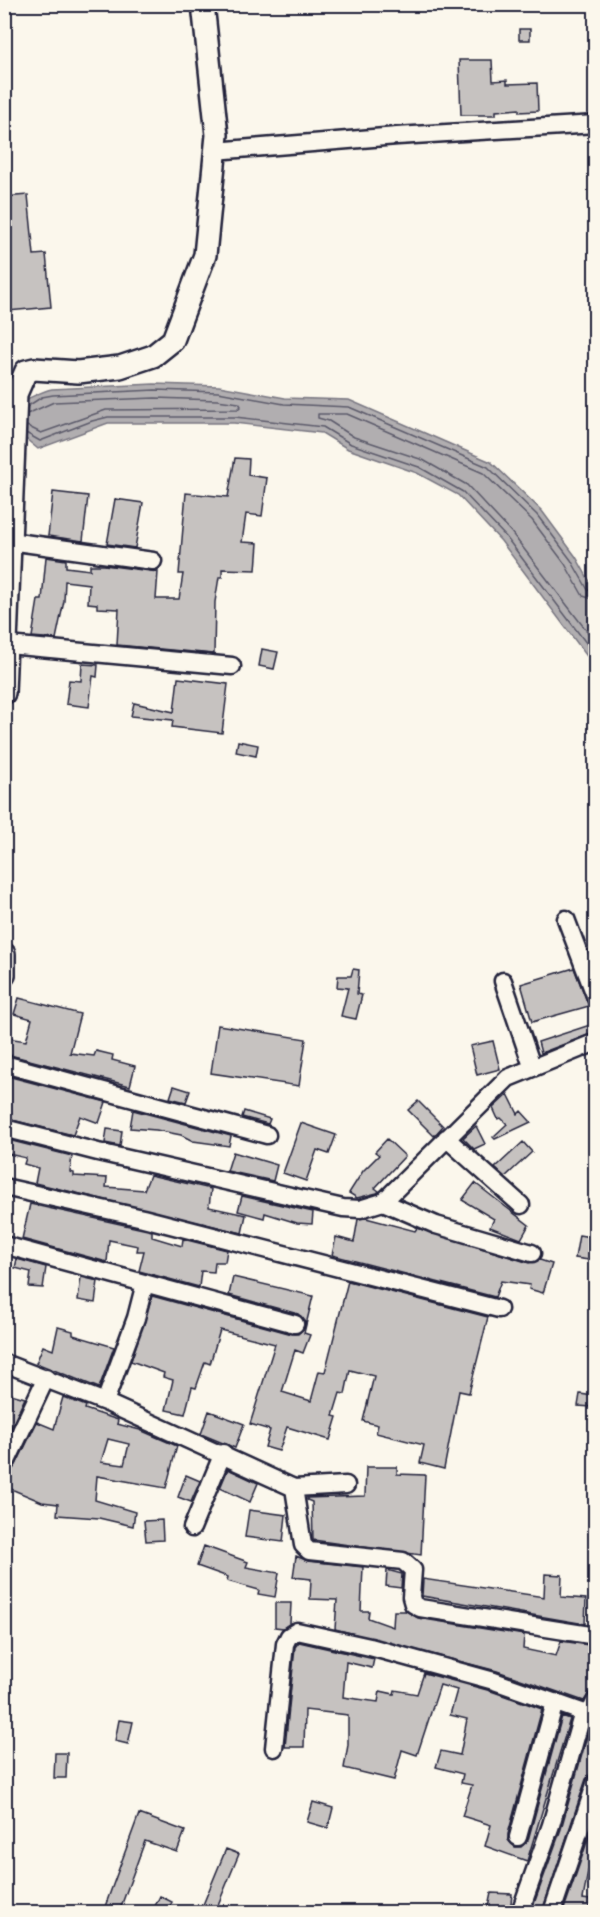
<svg xmlns="http://www.w3.org/2000/svg" width="600" height="1917" font-family="Mynerve,sans-serif">
  <rect width="100%" height="100%" fill="#fbf7ec"/>
  <filter id="ink" filterUnits="userSpaceOnUse"><feTurbulence type="fractalNoise" baseFrequency=".0167" numOctaves="2"/><feDisplacementMap in="SourceGraphic" scale="12" xChannelSelector="R" yChannelSelector="G"/><feConvolveMatrix kernelMatrix="1 2 1 2 8 2 1 2 1" color-interpolation-filters="sRGB"/></filter>
  <g filter="url(#ink)">
    <path fill="#b1aeb0" stroke="#787681" stroke-width="1.5" d="M154,384L219,386L285,398L349,400L491,462L542,511L576,557L595,591V667L501,541L458,495L417,473L348,449L322,433L234,423H108L38,449L26,439L5,435V402C22,406 36,392 52,389Z"/>
    <g fill="none" stroke-linecap="round" stroke-linejoin="round">
      <path stroke="#5b5a6a" stroke-width="1.5" d="M28,406L42,397L53,395L155,390L218,392L284,404L349,407L488,467L537,515L571,560L588,590L596,593
        M27,426L41,433L106,410L238,409L241,406L239,403L217,400L155,398L54,402L27,414
        M26,433L40,441L92,421L108,417H235L323,427L351,444L419,467L463,492L506,537L596,656
        M596,600L583,596L565,564L532,520L483,473L347,414H318V418L329,421L354,437L423,460L467,485L511,532L596,643"/>
    </g>
    <path fill="#c6c2c0" stroke="#22223b" stroke-width="1.5" fill-rule="evenodd" d="M519,29H530V40H519Z
      M459,60H492L493,81L507,80V84L537,83L538,111L519,112V109L496,111V115H461Z
      M28,195L34,255L46,254L51,307L8,311L4,272V197Z
      M235,458L249,459L248,475L267,478L262,516L246,514L242,542L258,543L256,570L222,569V577H219L215,602L214,654L117,645L119,609L97,608V604L88,603L89,584L65,581L64,601L56,639L32,637L38,600H42L46,557L66,560V567L90,570V565H104L158,572L156,599H179L183,574H179L186,493L228,497Z
      M53,492L88,496L83,541L48,536Z
      M115,499L143,503L135,548L107,544Z
      M262,649L278,652L274,669L259,666Z
      M82,664L98,665L97,677L93,676L89,707L66,704L69,680L81,681Z
      M178,678L228,684L222,733L172,727L173,720L131,716L134,703L174,712Z
      M238,741L258,745L256,756L236,752Z
      M574,968L589,1006L532,1022L521,984Z
      M353,969L359,970L357,994L362,995L356,1019L341,1016L348,988L337,987L338,976H351Z
      M19,998L80,1014L70,1053L94,1056L96,1051L113,1055L112,1060L135,1066L130,1086L6,1054L8,1038L26,1041L32,1019L14,1014Z
      M596,1023V1032L541,1053L538,1042Z
      M218,1025L306,1039L299,1086L211,1073Z
      M493,1041L500,1069L477,1075L470,1046Z
      M7,1076L106,1102L99,1123L80,1116L73,1135L4,1118Z
      M174,1086L190,1091L186,1102L170,1098Z
      M508,1094L518,1114L521,1111L531,1122L495,1139L493,1137L507,1124L501,1118L498,1119L493,1108Z
      M418,1101L443,1126L434,1136L408,1110Z
      M133,1110L231,1136L229,1146L193,1141L181,1135L156,1130L130,1128Z
      M244,1111L270,1119L268,1124L242,1117Z
      M301,1123L336,1135L329,1154L317,1150L306,1181L283,1173Z
      M476,1126L485,1144L474,1149L463,1138Z
      M107,1129L122,1131L120,1146L105,1143Z
      M4,1139L72,1156L70,1172L74,1173V1176L107,1178L106,1187L144,1190L150,1175L211,1189L209,1207L246,1215L242,1233L35,1183L38,1168L24,1164L26,1158L4,1153Z
      M387,1139L405,1156L375,1188L379,1191L377,1193L357,1198L349,1193L363,1171L379,1155L375,1152Z
      M523,1142L532,1152L505,1177L495,1168Z
      M233,1152L277,1165L273,1181L227,1171Z
      M475,1183L529,1225L521,1239L490,1227L494,1219L462,1200Z
      M242,1196L313,1212L312,1224L297,1223L265,1213L264,1218L238,1211Z
      M30,1204L152,1231V1237L182,1246L183,1239L227,1250L225,1262H215L214,1272L201,1271L199,1287L139,1271L144,1251H137L138,1246L109,1240L107,1262L22,1239Z
      M366,1218L415,1231L417,1228L529,1263L540,1260L552,1264L543,1293L529,1289L530,1285L501,1281L495,1297L332,1255L336,1237L354,1242L358,1219Z
      M579,1235L596,1238V1261L575,1258Z
      M17,1259L46,1267L43,1288L29,1287L31,1272L15,1268Z
      M81,1277L98,1281L95,1303L78,1300Z
      M233,1277L313,1296L304,1333L310,1335L303,1353L295,1350L282,1392L311,1401L319,1371L325,1372L348,1281L488,1317L469,1393L459,1391L444,1469L420,1463L424,1445L376,1433L378,1425L363,1421L374,1376L350,1370L345,1394L340,1393L333,1416L337,1417L330,1440L287,1427L279,1451L265,1447L270,1430L250,1424L275,1344L220,1330L210,1364L205,1362L196,1388L192,1387L185,1414L166,1410L173,1380L163,1377L164,1373L131,1361L152,1296L292,1334H298L305,1327V1321L298,1314L229,1295Z
      M58,1327L73,1331V1335L114,1347L99,1388L36,1363L43,1346L53,1350Z
      M4,1392L25,1398L4,1442Z
      M580,1394L593,1396L592,1407L578,1406Z
      M63,1397L86,1406L85,1409L118,1420L117,1424L140,1430L177,1446L166,1488L97,1476L95,1500L135,1512L133,1526L99,1518L57,1515L58,1504L42,1502L4,1486L6,1471L16,1465L37,1422L54,1429ZM108,1439L129,1444L124,1465L101,1462Z
      M209,1411L244,1424L235,1448L201,1434Z
      M366,1467H397V1474L425,1475L421,1555L313,1540L312,1502L307,1500V1498L365,1496Z
      M228,1469L258,1483L250,1502L220,1488Z
      M186,1475L200,1481L191,1502L178,1497Z
      M249,1510L286,1515L283,1542L245,1537Z
      M162,1520L163,1540L146,1541L144,1521Z
      M204,1546L248,1562L246,1567L279,1573L275,1597L258,1594L259,1590L227,1581L228,1577L197,1566Z
      M296,1556L308,1561L363,1567L361,1611H369L368,1618L393,1627L394,1611H406L418,1618L524,1635L523,1649L556,1656L561,1641L596,1646V1690L590,1692L584,1701L497,1671L335,1629L337,1600L310,1599L311,1579L293,1577Z
      M387,1570L402,1574L401,1588L386,1586Z
      M545,1574L562,1575L561,1597L586,1599L585,1624L422,1596L423,1579L544,1597Z
      M275,1603H291L290,1623L283,1628L275,1627Z
      M299,1642L374,1659L372,1668L346,1662L343,1697L378,1702L380,1691L394,1694L395,1690L417,1694L424,1673L491,1691L542,1709L508,1834V1840L515,1847H521L528,1840L562,1716L570,1719L527,1861L485,1846L491,1825L462,1816L472,1785L461,1783L463,1774L436,1767L441,1751L460,1755L467,1719L450,1715L457,1690L440,1685L417,1755L402,1750L394,1780L344,1768L348,1745V1715L305,1710L304,1747H285L295,1647Z
      M119,1720L133,1722L128,1744L115,1741Z
      M590,1726L596,1727L595,1772L586,1779L542,1912H531L561,1829Z
      M55,1753H67L66,1778H54Z
      M313,1802L333,1808L328,1828L307,1822Z
      M139,1814L185,1831L177,1852L145,1841L119,1912H103Z
      M596,1816V1872L588,1871L583,1899L590,1900L588,1912H563Z
      M226,1849L239,1854L215,1912H200Z
      M491,1893L512,1894L510,1912H487Z
      M160,1896L172,1902L167,1912H152Z"/>
    <g fill="none" stroke-linecap="round" stroke-linejoin="round">
      <defs>
        <path id="minor" d="M215,151L397,136L596,124
          M9,541L153,561
          M8,645L232,666
          M566,919L596,998
          M503,981L532,1066
          M4,1064L267,1135
          M4,1128L98,1152L343,1208L360,1209L383,1202L508,1078L596,1042
          M446,1138L521,1205
          M4,1187L143,1218L499,1309
          M383,1202L436,1225L532,1253
          M4,1245L295,1324
          M4,1363L105,1402L294,1488L303,1545L309,1551L403,1561L413,1570L411,1597L413,1604L420,1608L596,1636
          M105,1402L136,1318L145,1283
          M7,1461L46,1378
          M294,1488L346,1485
          M192,1528L223,1453
          M589,1714L596,1700
          M274,1748L285,1644L289,1636L297,1631L370,1647L494,1681L596,1717
          M518,1837L555,1702
          M520,1912L551,1825L583,1712
          M552,1912L596,1782"/>
        <path id="tertiary" d="M4,693L16,394L26,371L34,369L78,372L120,367L153,356L173,340L205,255L217,135L203,4
          M4,954V975"/>
      </defs>
      <use href="#minor" stroke="#22223b" stroke-width="21"/>
      <use href="#tertiary" stroke="#22223b" stroke-width="26"/>
      <use href="#minor" stroke="#fbf7ec" stroke-width="16"/>
      <use href="#tertiary" stroke="#fbf7ec" stroke-width="21"/>
    </g>
  </g>
  <rect width="600" height="1917" fill="none" stroke="#fbf7ec" stroke-width="24"/>
  <rect x="12" y="12" width="576" height="1893" fill="none" stroke="#22223b" stroke-width="2" filter="url(#ink)"/>
</svg>
